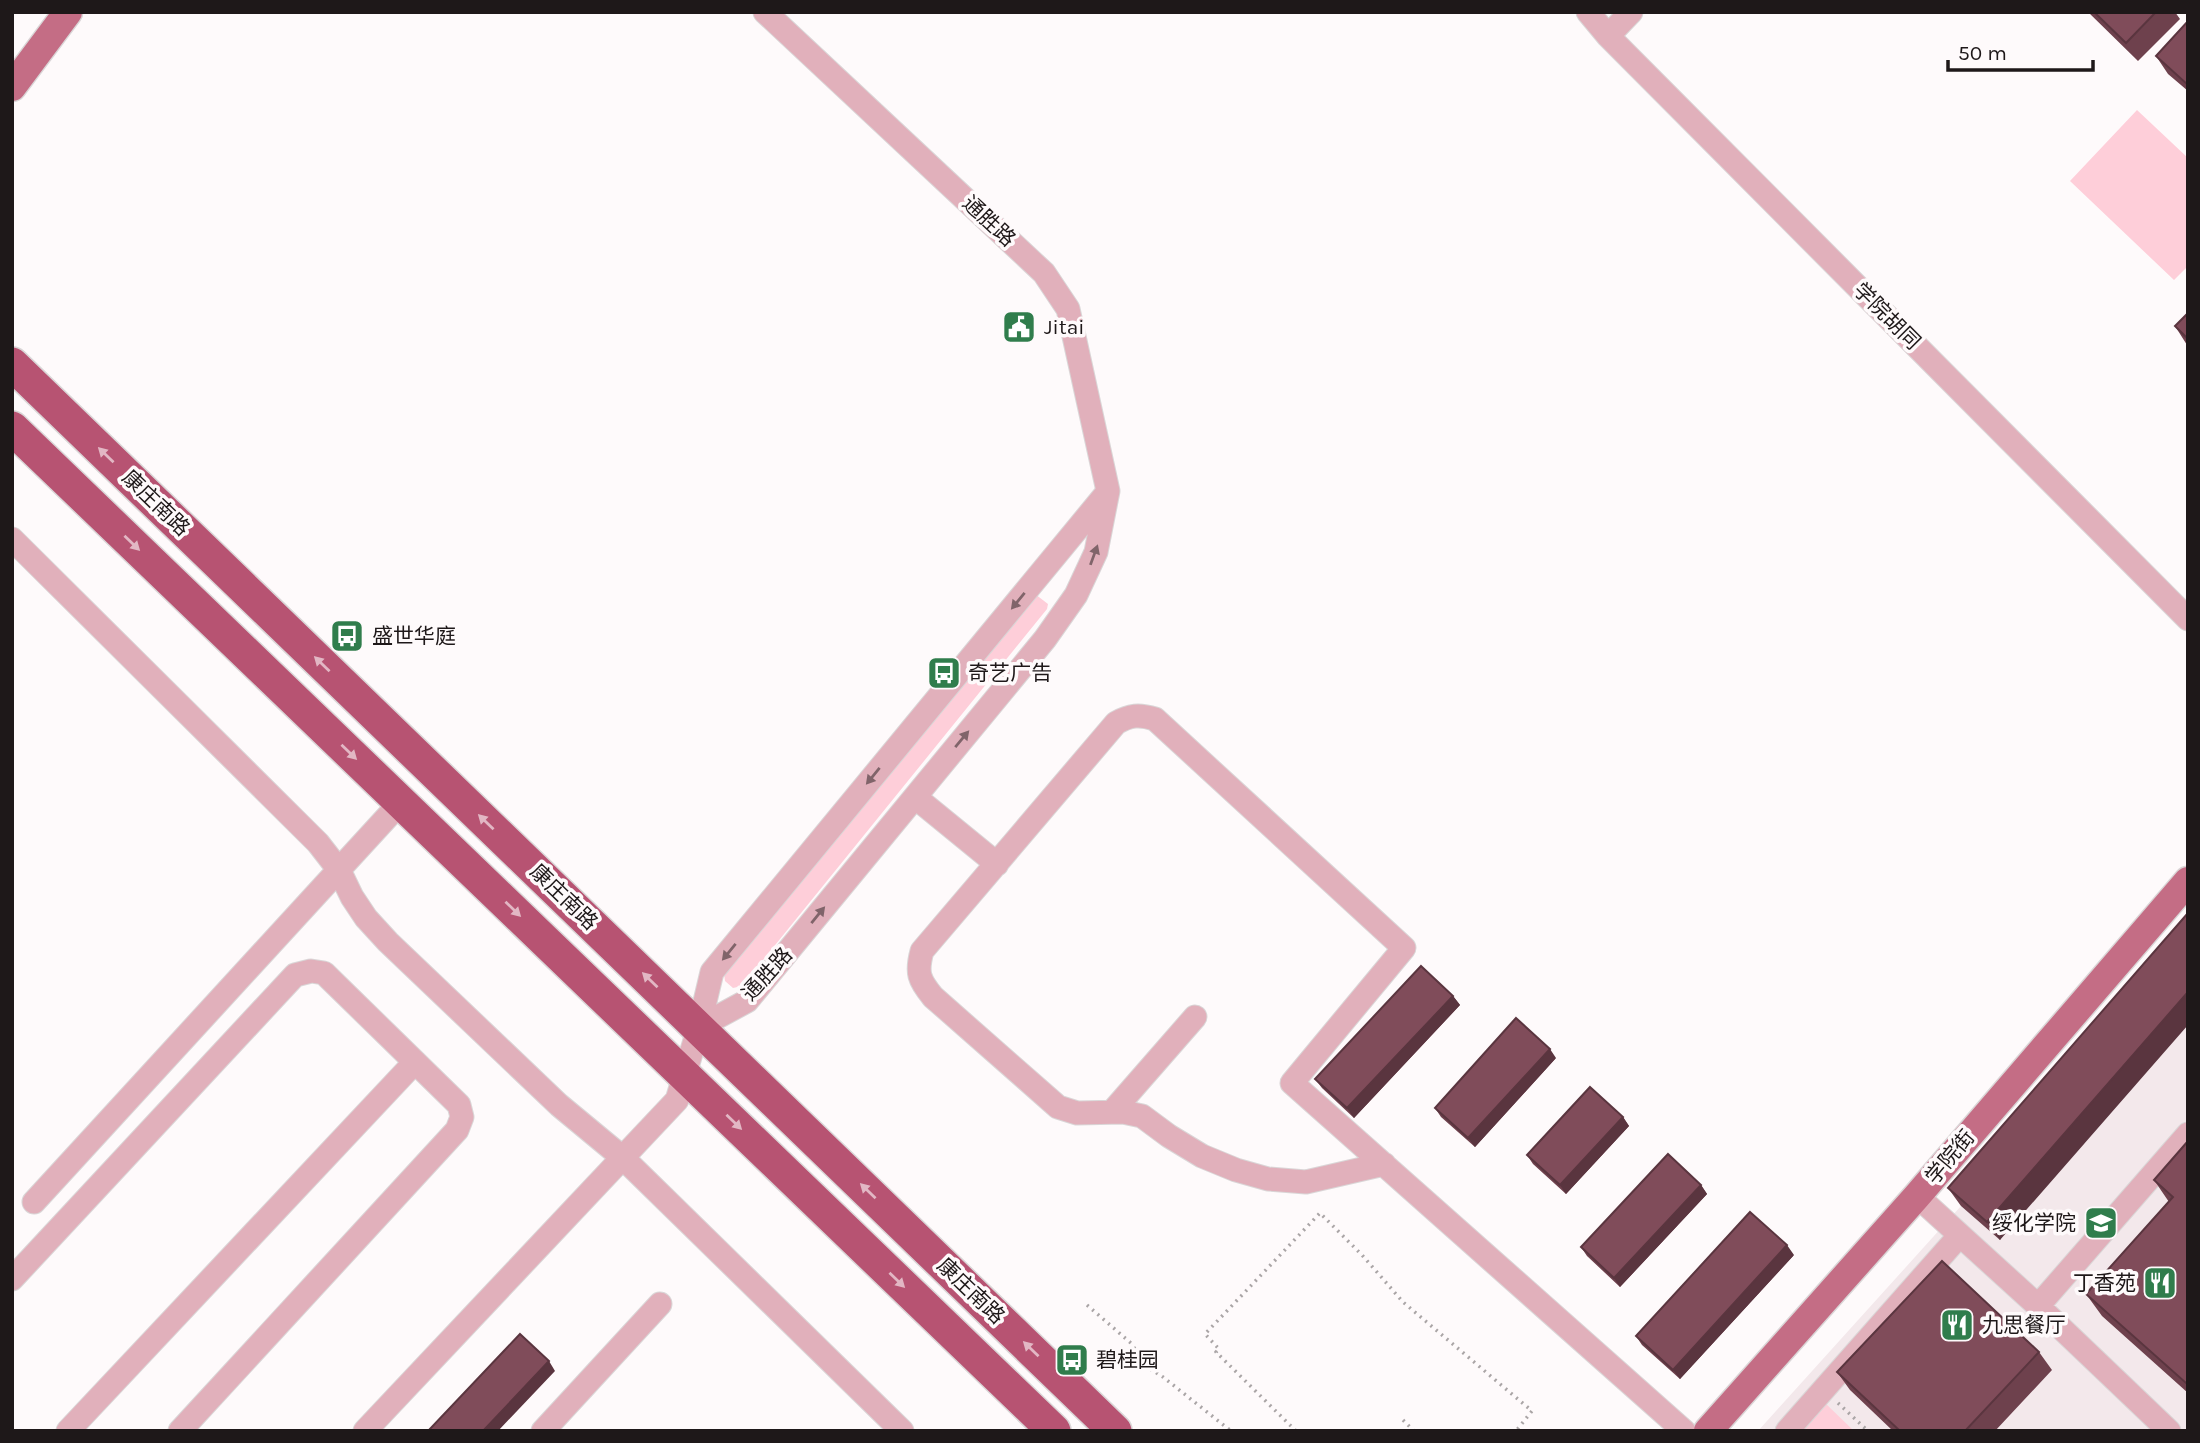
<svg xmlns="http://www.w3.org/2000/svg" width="2200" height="1443" font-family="Karla,'Noto Sans SC',sans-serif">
  <rect width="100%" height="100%" fill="#fefafb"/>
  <path fill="#f3e8eb" d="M2188,1025V1431H1758L1961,1206L2000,1240Z"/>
  <path fill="#feced9" d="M2137,110L2188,158V266L2174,280L2070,181Z
    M1035,594L1048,604L1047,609L742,986L733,988L725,981L724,973Z
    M1824,1402L1854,1431H1798Z"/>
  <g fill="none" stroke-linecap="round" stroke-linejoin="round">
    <defs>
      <path id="minor" d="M1588,12L1608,36L2188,619
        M1608,36L1631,12
        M12,539L318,843L339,870L352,897L366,918L388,942L559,1105L623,1158L902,1431
        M915,797L997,864
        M699,1027L747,1001L1045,639L1076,595L1096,552L1108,491L1068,309L1044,273L765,12
        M1112,1112L1195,1017
        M1384,1164L1306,1182L1268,1179L1236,1170L1202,1156L1169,1136L1142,1116L1123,1112L1077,1113L1058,1107L933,997C919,980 916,973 922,951L1116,723C1130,715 1139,714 1155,719L1404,948L1292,1083L1684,1431
        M1917,1196L2038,1306L2169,1431
        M34,1202L401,802
        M12,1279L295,975L311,971L324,973L459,1105L462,1117L457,1130L180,1431
        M2038,1306L2188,1134
        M68,1431L415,1062
        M365,1431L677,1100L699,1027L712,972L1106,494
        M543,1431L660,1304
        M1787,1431L1960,1235"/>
      <path id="major" d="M12,87L68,12
        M1708,1431L1917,1196L2188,881"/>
      <path id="highway" d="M12,364L1115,1431
        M12,428L1054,1431"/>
    </defs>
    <use href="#minor" stroke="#dad6d7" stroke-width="25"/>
    <use href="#major" stroke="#dad6d7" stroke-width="31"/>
    <use href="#highway" stroke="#dad6d7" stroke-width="36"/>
    <path stroke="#aaa5a6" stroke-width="3.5" stroke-dasharray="2 5" stroke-linecap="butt" d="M1087,1305L1132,1344L1144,1365L1163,1377L1231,1431
      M1838,1403L1868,1431
      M1403,1420L1414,1431
      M1296,1431L1216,1352L1219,1349L1205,1334L1320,1213L1362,1255L1403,1302L1532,1411L1516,1431"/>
    <use href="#minor" stroke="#e1b0bb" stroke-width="23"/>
    <use href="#major" stroke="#c46d85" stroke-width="28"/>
    <use href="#highway" stroke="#b75372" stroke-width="33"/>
  </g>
  <path fill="#6e414d" d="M2088,12H2175L2180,19L2138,61Z
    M2188,21V91L2168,74L2156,56Z
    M2175,326L2188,339V345H2187Z
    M2188,913L2000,1240L1961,1206L1948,1188Z
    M1453,996L1460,1005L1354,1118L1322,1088L1315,1079Z
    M1556,1058L1475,1147L1441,1117L1435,1108Z
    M1623,1117L1629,1126L1566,1194L1533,1164L1527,1155Z
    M2188,1141V1393L2102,1316L2086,1294L2169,1202L2154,1180Z
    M1701,1185L1707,1194L1620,1287L1587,1256L1581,1247Z
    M1794,1255L1680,1379L1642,1345L1636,1336Z
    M2039,1352L2052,1370L1995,1431H1893L1850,1390L1837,1372Z"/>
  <path fill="#5a353f" d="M2188,992V1025L2000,1240L1987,1222Z
    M1453,996L1460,1005L1354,1118L1347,1108Z
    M1550,1049L1556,1058L1475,1147L1468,1138Z
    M1623,1117L1629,1126L1566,1194L1560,1185Z
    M1701,1185L1707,1194L1620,1287L1614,1278Z
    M1787,1245L1794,1255L1680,1379L1673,1370Z
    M549,1361L555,1371L498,1431H483Z"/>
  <path fill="#804c5a" stroke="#5a353f" stroke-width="2" d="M2094,12H2156L2126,43Z
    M2188,21V85L2156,56Z
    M2188,313V339L2175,326Z
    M2188,913V992L1987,1222L1948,1188Z
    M1421,966L1453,996L1347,1108L1315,1079Z
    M1516,1018L1550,1049L1468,1138L1435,1108Z
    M1590,1087L1623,1117L1560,1185L1527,1155Z
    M2188,1141V1381L2186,1383L2086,1294L2173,1197L2154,1180Z
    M1668,1154L1701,1185L1614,1278L1581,1247Z
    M1750,1212L1787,1245L1673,1370L1636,1336Z
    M1942,1261L2039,1352L1965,1431H1900L1837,1372Z
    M520,1334L549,1361L483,1431H428Z"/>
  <defs><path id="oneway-solid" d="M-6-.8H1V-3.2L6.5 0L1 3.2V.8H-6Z" transform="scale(1.75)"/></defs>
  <g fill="#e2b7c4">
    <use href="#oneway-solid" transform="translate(106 455) rotate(-136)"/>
    <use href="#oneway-solid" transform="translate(132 543) rotate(44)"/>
    <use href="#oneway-solid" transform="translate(322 664) rotate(-136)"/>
    <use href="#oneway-solid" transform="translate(349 752) rotate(44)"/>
    <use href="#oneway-solid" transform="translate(486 822) rotate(-136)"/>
    <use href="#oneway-solid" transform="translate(513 909) rotate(44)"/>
    <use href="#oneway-solid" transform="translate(650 980) rotate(-136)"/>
    <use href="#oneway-solid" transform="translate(734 1122) rotate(44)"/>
    <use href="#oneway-solid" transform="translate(868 1191) rotate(-136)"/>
    <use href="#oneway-solid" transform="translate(897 1280) rotate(44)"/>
    <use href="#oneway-solid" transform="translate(1031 1349) rotate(-136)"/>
  </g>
  <g fill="#80646a">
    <use href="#oneway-solid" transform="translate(1094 555) rotate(-70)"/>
    <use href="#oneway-solid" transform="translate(1018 601) rotate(129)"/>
    <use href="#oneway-solid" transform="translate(962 739) rotate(-50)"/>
    <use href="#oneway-solid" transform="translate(873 776) rotate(129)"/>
    <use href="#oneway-solid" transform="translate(818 915) rotate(-51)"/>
    <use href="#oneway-solid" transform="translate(729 952) rotate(129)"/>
  </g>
  <defs>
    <symbol id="civic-square" viewBox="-11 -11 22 22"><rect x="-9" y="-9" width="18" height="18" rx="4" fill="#307d4c" stroke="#fefafb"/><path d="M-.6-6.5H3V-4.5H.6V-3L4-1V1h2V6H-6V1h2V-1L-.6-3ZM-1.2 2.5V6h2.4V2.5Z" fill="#fff"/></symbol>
    <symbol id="bus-square" viewBox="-11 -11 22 22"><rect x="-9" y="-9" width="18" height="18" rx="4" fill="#307d4c" stroke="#fefafb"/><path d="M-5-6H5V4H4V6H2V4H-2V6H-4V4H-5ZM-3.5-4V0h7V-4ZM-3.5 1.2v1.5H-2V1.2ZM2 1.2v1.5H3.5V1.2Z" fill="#fff"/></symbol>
    <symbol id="university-square" viewBox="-11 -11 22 22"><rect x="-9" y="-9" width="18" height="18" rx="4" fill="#307d4c" stroke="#fefafb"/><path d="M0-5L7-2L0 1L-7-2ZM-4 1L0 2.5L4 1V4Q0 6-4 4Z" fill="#fff"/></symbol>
    <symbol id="restaurant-square" viewBox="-11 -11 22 22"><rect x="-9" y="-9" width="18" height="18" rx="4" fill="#307d4c" stroke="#fefafb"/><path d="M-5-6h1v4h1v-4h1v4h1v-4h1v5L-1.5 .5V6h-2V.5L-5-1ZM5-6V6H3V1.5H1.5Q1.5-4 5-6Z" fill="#fff"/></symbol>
  </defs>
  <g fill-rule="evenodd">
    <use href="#civic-square" x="1000" y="308" width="38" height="38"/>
    <use href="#bus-square" x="328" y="617" width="38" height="38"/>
    <use href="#bus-square" x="925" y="654" width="38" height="38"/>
    <use href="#university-square" x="2082" y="1204" width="38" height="38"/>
    <use href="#restaurant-square" x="2141" y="1264" width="38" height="38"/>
    <use href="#restaurant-square" x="1938" y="1306" width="38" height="38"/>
    <use href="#bus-square" x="1053" y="1341" width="38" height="38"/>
  </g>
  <g text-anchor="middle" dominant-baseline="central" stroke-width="7" stroke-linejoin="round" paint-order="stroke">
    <g font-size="21" fill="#1e1819" stroke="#fefafb">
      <text transform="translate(989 221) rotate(43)">通胜路</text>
      <text transform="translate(1887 316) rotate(45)">学院胡同</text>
      <text transform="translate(156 503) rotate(44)">康庄南路</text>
      <text transform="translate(564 897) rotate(44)">康庄南路</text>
      <text transform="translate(767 974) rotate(-48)">通胜路</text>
      <text transform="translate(1950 1157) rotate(-50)">学院街</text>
      <text transform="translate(971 1291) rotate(44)">康庄南路</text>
    </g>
    <g font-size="21" fill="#1e1819" stroke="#fefafb" text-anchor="start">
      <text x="1044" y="327">Jitai</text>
      <text x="372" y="636">盛世华庭</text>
      <text x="968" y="673">奇艺广告</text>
      <text x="2076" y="1223" text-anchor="end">绥化学院</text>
      <text x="2136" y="1283" text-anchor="end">丁香苑</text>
      <text x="1982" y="1325">九思餐厅</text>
      <text x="1096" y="1360">碧桂园</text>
    </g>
  </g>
  <rect width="2200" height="1443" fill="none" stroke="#1e1819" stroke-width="28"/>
  <path d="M1948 60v10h145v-10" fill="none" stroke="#1e1819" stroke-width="3.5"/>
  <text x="1958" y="60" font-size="21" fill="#1e1819" stroke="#fefafb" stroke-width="5" paint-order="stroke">50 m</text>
</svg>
